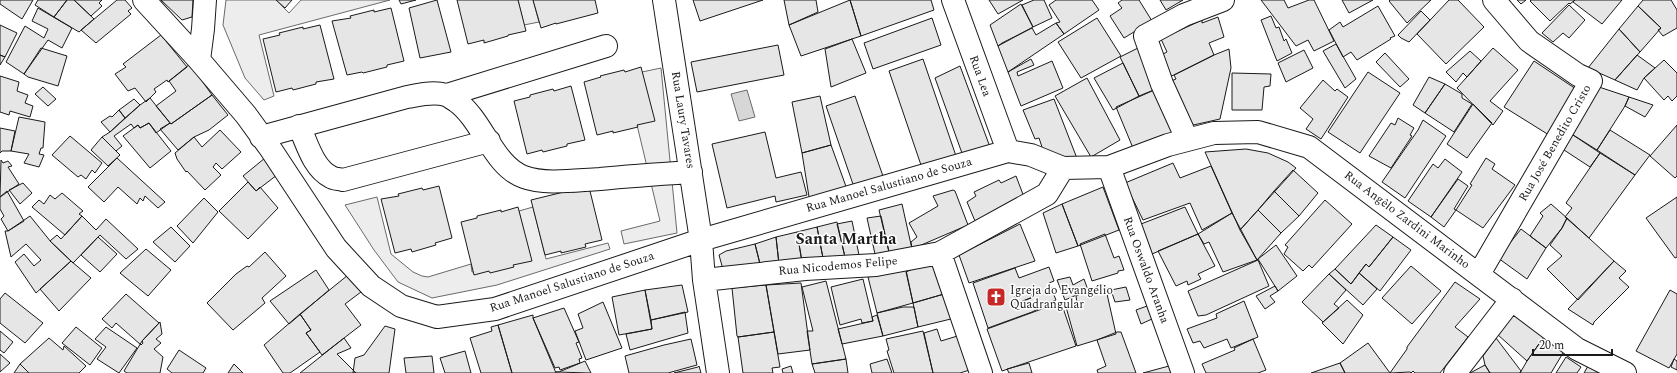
<svg xmlns="http://www.w3.org/2000/svg" width="1677" height="373" font-family="Spectral,serif">
  <rect width="100%" height="100%" fill="#fff"/>
  <path fill="#ededed" stroke="#6a6a6a" d="M226,0H276L289,13L301,0H390L259,35L274,96L264,100L245,78L223,25Z
    M518,0H533L539,22L524,25Z
    M661,68L677,233L624,244L621,231L660,221L637,125L653,119L642,72Z
    M377,197L391,254L413,272L422,276L428,277L471,264L472,272L529,259L519,211L533,207L546,259L608,243L610,249L497,285L432,298L398,282L374,250L345,205Z"/>
  <path fill="#d7d7d7" stroke="#6a6a6a" d="M747,90L755,117L739,121L731,94Z"/>
  <path fill="#e6e6e6" stroke="#1a1a1a" fill-rule="evenodd" d="M0,0H33L22,19L0,4Z
    M38,0H67L54,17L35,5Z
    M67,0H74L94,19L79,32L54,17Z
    M74,0H102L99,3L102,6L91,16Z
    M117,0H125L132,8L128,11L131,14L96,43L81,30Z
    M161,0H193L192,17L182,20Z
    M276,0H292L285,8Z
    M399,0H416L401,4Z
    M437,0L451,52L420,58L409,8Z
    M457,0H518L526,31L508,35V36L484,43V40L468,44Z
    M533,0H595L598,13L556,24V23L541,28Z
    M693,0H763L700,21Z
    M784,0H816L818,12L789,25Z
    M850,0H931L934,10L861,36Z
    M850,0L861,36L801,56L789,25Z
    M989,0H1023L998,14Z
    M1034,0H1044L1052,18L1033,27L1022,5Z
    M1056,0H1092L1099,10L1064,34L1056,23L1060,22L1049,5Z
    M1122,0H1139L1152,21L1124,38L1110,16L1122,8L1118,3Z
    M1160,0H1183L1166,10Z
    M1261,0H1284L1288,8L1309,0H1314L1334,41L1314,51L1308,40L1296,46Z
    M1342,0H1373L1349,13Z
    M1390,0H1431L1407,23L1389,1Z
    M1449,0H1458L1484,27L1446,64L1417,34Z
    M1517,0H1526L1521,4Z
    M1531,0H1575L1570,4L1569,3L1550,21L1530,1Z
    M1575,0H1622L1602,24L1573,2Z
    M1643,0H1671L1677,10V28L1663,36L1658,30L1661,28L1638,6Z
    M1021,4L1033,27L998,46L990,25Z
    M1569,5L1585,20L1569,38L1563,33L1553,42L1542,33Z
    M1378,6L1395,36L1390,38L1391,39L1357,60L1351,52L1343,57L1329,30L1340,22L1343,27Z
    M1638,6L1661,28L1640,52L1619,29Z
    M38,8L72,28L62,48L48,40L24,74L6,62L25,26L44,38L48,29L32,21Z
    M391,8L404,61L387,65V67L363,73L362,72L347,75L332,21L351,18L350,16L374,10V12Z
    M1421,11L1430,20L1409,42L1401,38L1398,35Z
    M1271,16L1276,28L1279,27L1284,41L1286,39L1292,53L1277,61L1261,20Z
    M1218,17L1224,37L1209,43L1214,55L1174,75L1171,76L1161,55L1167,52L1161,39L1202,20V23Z
    M932,18L941,45L873,69L864,43Z
    M1097,18L1121,56L1081,78L1058,42Z
    M1056,23L1064,34L1008,72L998,46L1002,43L1032,28L1036,35Z
    M0,25L17,33L5,57L0,55Z
    M320,25L334,79L316,82V84L293,90L292,88L276,92L263,39L280,35L279,33L303,27V29Z
    M1619,29L1640,52L1615,80L1588,68Z
    M161,35L187,67L168,82L167,80L154,89L156,92L146,102L135,88L128,91L115,74L126,67L123,64Z
    M852,39L866,73L831,87L825,49Z
    M1336,44L1356,79L1345,88L1323,51Z
    M778,45L784,75L697,92L691,62Z
    M1142,46L1161,87L1139,96L1120,57Z
    M41,48L67,56L58,86L28,77L24,74Z
    M1493,48L1518,70L1490,101L1503,111L1493,125L1457,88Z
    M1229,49L1231,68L1220,119L1189,126L1171,81L1176,79L1174,75L1214,55Z
    M1304,50L1313,68L1286,82L1278,63Z
    M1470,51L1481,61L1467,77L1463,73L1456,82L1446,72Z
    M1385,53L1409,79L1400,87L1376,62Z
    M0,55L5,57L0,65Z
    M1637,55L1655,68L1644,78L1637,90L1615,80Z
    M923,59L957,159L923,171L889,71Z
    M1031,59L1034,65L1017,72L1018,76L1052,61L1063,88L1021,106L1008,72Z
    M1664,60L1677,73V96L1672,101L1668,96L1664,100L1644,78Z
    M1534,61L1576,89L1549,135L1504,107Z
    M1123,63L1139,96L1113,110L1094,78Z
    M190,64L212,95L171,124L156,106L176,91L169,81Z
    M960,66L990,147L963,156L935,78Z
    M641,67L655,121L637,125L638,127L613,133V131L597,135L584,82L601,77L600,76L624,70L625,72Z
    M1368,72L1400,93L1360,153L1328,132Z
    M1232,73L1271,74L1270,86L1264,87L1262,110H1232Z
    M0,76L19,82L17,91L28,95L25,103L33,106L30,117L10,111L9,115L0,112Z
    M1429,77L1445,84L1425,113L1413,105Z
    M1087,78L1120,140L1091,157L1055,96Z
    M1323,80L1335,91L1337,89L1348,97L1321,139L1306,129L1313,119L1300,108Z
    M1445,84L1462,94V98L1472,104L1454,132L1425,113Z
    M571,86L585,140L567,144V146L543,152L542,150L527,154L514,101L530,97V95L553,89L554,91Z
    M43,87L56,99L48,106L35,94Z
    M1161,87L1178,133L1133,148L1116,107Z
    M1599,87L1629,97L1625,106L1597,150L1570,133Z
    M212,95L228,115L209,130L194,137L178,150L160,129L170,123L171,124Z
    M820,96L831,145L802,153L792,102Z
    M855,96L884,179L855,190L826,106Z
    M1629,97L1653,105L1645,117L1625,106Z
    M150,98L170,123L156,133L149,123L140,128L138,125L134,128L131,124L114,136L122,146L116,151L102,137L110,132L140,105Z
    M134,99L140,105L125,118L119,110Z
    M1054,99L1078,161L1045,156L1039,138L1035,139L1023,110Z
    M1473,104L1492,123L1467,158L1447,144Z
    M119,110L125,118L110,132L101,122L110,116L112,117Z
    M19,117L45,122L43,148H41L39,154L44,155L39,167L24,163L29,154L11,151Z
    M1398,118L1414,128L1410,135L1412,136L1391,168L1369,156L1391,123L1395,125Z
    M1423,120L1446,136L1405,198L1382,182L1418,130Z
    M149,123L171,151L150,168L123,136L138,125L140,128Z
    M1677,125V176L1675,178L1650,156Z
    M0,128L15,131L11,151H2L0,153Z
    M220,130L241,152L222,169L216,163L213,167L221,175L205,190L187,171L186,172L177,159L175,153L194,137L202,147Z
    M1610,130L1650,155L1635,175L1597,150Z
    M765,132L776,178L801,172L807,195L776,202L775,196L727,208L712,144Z
    M1570,133L1600,153L1590,167L1561,148Z
    M70,136L102,163L95,173L92,170L86,179L81,175L78,177L52,155Z
    M102,137L120,155L108,166L91,150Z
    M831,145L848,192L810,203L802,153Z
    M1246,149L1268,153L1288,162L1296,168L1240,230L1205,152Z
    M1600,153L1635,175L1589,238L1565,217L1572,208L1566,203Z
    M117,158L165,202L158,208L145,196L143,201L140,198L137,204L118,187L104,202L88,187Z
    M265,158L277,175L256,191L243,176Z
    M1486,158L1495,164L1492,169L1515,185L1483,228L1456,210L1472,185L1470,184Z
    M1445,159L1462,172L1431,217L1408,201L1433,164L1438,168Z
    M1,160L3,163L8,161L12,166L8,167L19,184L0,197Z
    M1173,163L1180,178L1211,166L1232,213L1202,230L1190,203L1143,220L1125,183Z
    M1293,170L1318,193L1299,216L1274,191Z
    M1016,176L1024,197L975,221L967,202L976,196L974,192L999,180L1001,183Z
    M1458,179L1468,186L1454,209L1456,210L1444,227L1431,217Z
    M248,182L256,191L260,187L278,208L248,239L219,211Z
    M23,183L32,193L20,204L9,190Z
    M439,186L452,238L435,243L436,245L412,252L411,249L395,253L381,199L399,196L398,194L422,188L423,190Z
    M589,187L602,240L585,244L586,247L561,253V251L545,255L531,200L572,190L573,192Z
    M1103,187L1119,230L1078,246L1062,204Z
    M953,190L955,191L968,225L912,249L911,242L917,237L909,223L938,206L933,196Z
    M7,191L24,221L8,231L1,219L4,216L0,209V197Z
    M1274,191L1299,216L1281,233L1258,210Z
    M62,193L83,211L79,214L82,216L65,235L32,207L39,200L44,204L50,195L55,199Z
    M1677,197V257L1675,258L1646,218Z
    M204,198L218,212L193,243L177,226Z
    M1325,200L1352,224L1312,268L1309,265L1303,271L1284,254L1288,247L1285,245Z
    M902,204L912,249L889,252L879,210Z
    M1062,204L1078,246L1056,253L1043,213Z
    M1551,204L1567,218L1562,228L1546,248L1530,236L1543,216L1540,213Z
    M518,207L532,261L513,265L514,267L490,273L489,271L474,275L461,222L477,218V216L501,210V212Z
    M1185,207L1198,234L1152,254L1141,224Z
    M1258,210L1281,233L1257,260L1240,230Z
    M1232,213L1257,260L1223,272L1209,242L1204,244L1198,234Z
    M30,216L51,242L71,261L36,293L15,262L24,254L34,266L41,260L26,244L11,257L5,231H8Z
    M82,216L96,230L106,219L138,249L126,259L100,235L73,263L50,241L57,235L61,239Z
    M881,216L889,252L875,254L867,218Z
    M1567,218L1614,261L1578,300L1547,269L1562,256L1550,245L1562,228Z
    M852,221L859,255L845,257L837,224Z
    M837,222L845,257L823,258L817,227Z
    M1020,224L1035,261L969,283L959,255Z
    M1376,225L1393,237L1369,267L1366,264L1351,284L1335,269Z
    M171,227L190,246L175,262L153,242Z
    M817,227L823,258L802,262L797,232Z
    M1521,229L1546,248L1527,279L1498,258Z
    M797,232L802,262L779,264L776,237Z
    M1105,234L1114,258L1119,256L1124,270L1118,271V273L1092,281L1080,244Z
    M1198,234L1215,266L1198,274L1201,279L1188,285L1187,281L1176,286L1158,251Z
    M98,237L117,254L100,272L81,255Z
    M776,237L779,264L761,268L755,244Z
    M1393,237L1411,250L1380,291L1359,273L1366,264L1369,267Z
    M755,244L761,268L724,273L719,255L726,251Z
    M1276,245L1297,276L1278,291L1258,259Z
    M146,249L171,270L148,296L120,273Z
    M265,252L286,276L262,298L265,303L233,330L207,303L236,274L247,266L249,267Z
    M939,257L951,292L913,303L906,272Z
    M1258,260L1269,286L1206,315L1198,316L1188,291Z
    M71,261L91,278L59,311L40,289Z
    M1614,261L1626,271L1619,278L1629,287L1594,322L1593,325L1568,309Z
    M1411,266L1441,291L1412,324L1382,298Z
    M1049,267L1054,281L1049,283L1056,300L1037,307L1038,309L1032,312L988,328L973,283L1015,268L1019,278ZM1030,290L1033,297L1018,303L1015,296Z
    M1335,269L1351,284L1359,273L1377,289L1363,305L1329,274Z
    M316,270L329,290L289,324L270,301Z
    M906,270L913,303L877,313L868,277Z
    M1329,274L1346,290L1334,304L1339,308L1323,322L1302,302Z
    M348,275L361,292L345,304L361,325L322,355L306,333L311,330L300,314Z
    M1070,277L1073,285L1084,279L1088,290L1065,300L1057,280Z
    M863,279L873,321L862,323L861,319L840,325L831,287Z
    M826,281L846,359L812,364L807,331H813L802,287Z
    M1455,282L1480,299L1455,327L1468,337L1440,373H1415L1413,371L1411,373L1410,372L1390,373L1407,349V347Z
    M801,283L810,350L778,354L766,285Z
    M682,285L688,312L651,320L645,290Z
    M766,285L774,332L738,337L737,336L732,288Z
    M1102,285H1105L1116,334L1077,346L1066,307L1077,303L1076,296Z
    M1275,286L1278,291L1270,296L1275,302L1265,309L1256,296Z
    M1126,287L1130,300L1115,302L1111,290Z
    M645,290L652,329L619,335L612,297Z
    M1030,290L1033,297L1018,303L1015,296Z
    M1670,290L1677,294V354L1669,368L1636,351Z
    M951,292L959,317L918,327L913,303Z
    M5,293L43,323L25,343L0,323V299Z
    M126,294L159,323L142,341L143,343L141,345L116,323L112,328L102,319Z
    M1347,300L1363,315L1343,344L1322,323Z
    M1244,301L1258,337L1231,348L1227,339L1204,348L1200,341L1193,343L1187,329L1217,318L1216,314Z
    M603,302L622,348L586,360L575,331L583,328L578,314Z
    M1061,302L1076,346L1002,371L987,329Z
    M1147,306L1152,319L1141,324L1136,310Z
    M903,307H914L918,327L883,336L877,313Z
    M564,308L579,342L576,343L582,358L579,359L580,363L560,370L559,367L555,368L533,318Z
    M1517,311L1548,331L1527,361L1497,334Z
    M685,312L688,333L630,350L626,334L652,329L651,320Z
    M300,314L311,330L306,333L320,352L290,373H283L264,345Z
    M533,315V318L556,373H512L498,325Z
    M877,315L883,336L842,344L838,329L873,321L872,317Z
    M160,322L162,334L156,339L161,343L154,349L163,357L160,373H127L124,371L142,341Z
    M498,325L512,373H481L470,338L492,331L491,327Z
    M385,326L395,329L389,373H353L355,358L364,355Z
    M76,327L102,348L90,365L62,343Z
    M106,327L137,348L119,373L97,359L106,347L95,339Z
    M937,329L941,341L964,334L976,368L960,373H933L924,333Z
    M0,331L13,342L4,353L0,350Z
    M923,331L933,373H894L887,351L889,350L886,339Z
    M1548,331L1569,343L1551,373H1520L1527,361Z
    M774,332L780,367L772,368L773,373H743L738,337Z
    M1117,332H1121L1136,373H1098L1097,370L1106,366L1097,340Z
    M49,338L63,350L64,346L86,366L79,373H29L20,364Z
    M344,338L351,348L337,354L356,373H300Z
    M1496,338L1521,371L1520,373H1490L1485,365L1483,356Z
    M691,339L697,365L668,373H629L625,356L664,345Z
    M1253,339L1266,370L1258,373H1206L1202,364L1235,350L1234,348Z
    M1368,343L1390,373H1345L1340,363Z
    M179,350L206,368L203,373H172L167,369Z
    M465,351L471,373H445L440,358Z
    M0,354L10,363L0,372Z
    M432,356L434,373H406L404,358Z
    M1566,357L1581,367L1577,373H1556Z
    M846,359L848,373H815L812,364Z
    M887,359L892,373H872L870,364Z
    M1674,359L1677,361V370L1671,367Z
    M585,361L591,373L556,372H559Z
    M1029,363L1032,373H1009L1007,369Z
    M1340,363L1345,373H1311Z
    M20,364L29,373H14Z
    M234,364L243,373H228Z
    M1485,365L1490,373H1470Z
    M699,366L701,373H674L698,367Z
    M791,366L793,373H783L782,369Z
    M1169,366L1171,373H1143Z
    M1588,366L1599,373H1584Z"/>
  <g fill="none" stroke-linecap="round" stroke-linejoin="round">
    <defs>
      <path id="street" d="M144,0L199,60L246,115L270,148L336,248L371,286L401,306L437,317L495,309L701,240L1008,151L1031,155L1063,168L1109,167L1168,145L1214,133L1258,132L1309,147L1577,349L1625,373
        M664,0L701,240L704,280L718,373
        M953,0L1008,151
        M199,60L203,29L205,0
        M447,95L606,46
        M299,126C307,143 313,168 331,177C334,179 339,179 343,180L489,141
        M261,137L407,97C419,95 433,91 446,95C449,96 453,99 456,101C483,120 493,166 524,177C545,185 577,180 600,179C630,176 660,174 691,172
        M1187,139L1162,84L1145,36L1184,15L1223,0
        M1109,167L1183,373
        M940,253L981,373
        M1479,274L1591,81L1578,75L1529,41L1494,0
        M704,280L805,269L876,265L940,253L1047,194L1063,168
        M1455,373L1512,299"/>
    </defs>
    <use href="#street" stroke="#1a1a1a" stroke-width="24"/>
    <use href="#street" stroke="#fff" stroke-width="22"/>
  </g>
  <defs>
    <symbol id="church-square" viewBox="-11 -11 22 22"><rect x="-9" y="-9" width="18" height="18" rx="4" fill="#c62828" stroke="#fff"/><path d="M-1.2-6h2.4v3.5h3.3v2.4h-3.3V6h-2.4V-.1h-3.3v-2.4h3.3Z" fill="#fff"/></symbol>
  </defs>
  <g fill-rule="evenodd">
    <use href="#church-square" x="985" y="286" width="22" height="22"/>
  </g>
  <g text-anchor="middle" dominant-baseline="central" stroke-width="3" stroke-linejoin="round" paint-order="stroke">
    <g font-size="12" fill="#1a1a1a" stroke="#fff">
      <text transform="translate(980 76) rotate(70)">Rua Lea</text>
      <text transform="translate(683 120) rotate(81)">Rua Laury Tavares</text>
      <text transform="translate(1555 143) rotate(-60)">Rua José Benedito Cristo</text>
      <text transform="translate(889 185) rotate(-16)">Rua Manoel Salustiano de Souza</text>
      <text transform="translate(1407 220) rotate(37)">Rua Angêlo Zardini Marinho</text>
      <text transform="translate(838 266) rotate(-5)">Rua Nicodemos Felipe</text>
      <text transform="translate(1146 270) rotate(70)">Rua Oswaldo Aranha</text>
      <text transform="translate(572 282) rotate(-18)">Rua Manoel Salustiano de Souza</text>
    </g>
    <g font-size="12" fill="#1a1a1a" stroke="#fff" text-anchor="start">
      <text x="1010" y="290">Igreja do Evangélio<tspan x="1010" dy="14">Quadrangular</tspan></text>
    </g>
    <g font-size="16" font-weight="bold" fill="#1a1a1a" stroke="#fff">
      <text x="846" y="239">Santa Martha</text>
    </g>
  </g>
  <path d="M1533 349v6h79v-6" fill="none" stroke="#1a1a1a" stroke-width="2"/>
  <text x="1539" y="349" font-size="12" fill="#1a1a1a" stroke="#ffffff" stroke-width="3" paint-order="stroke">20 m</text>
</svg>
